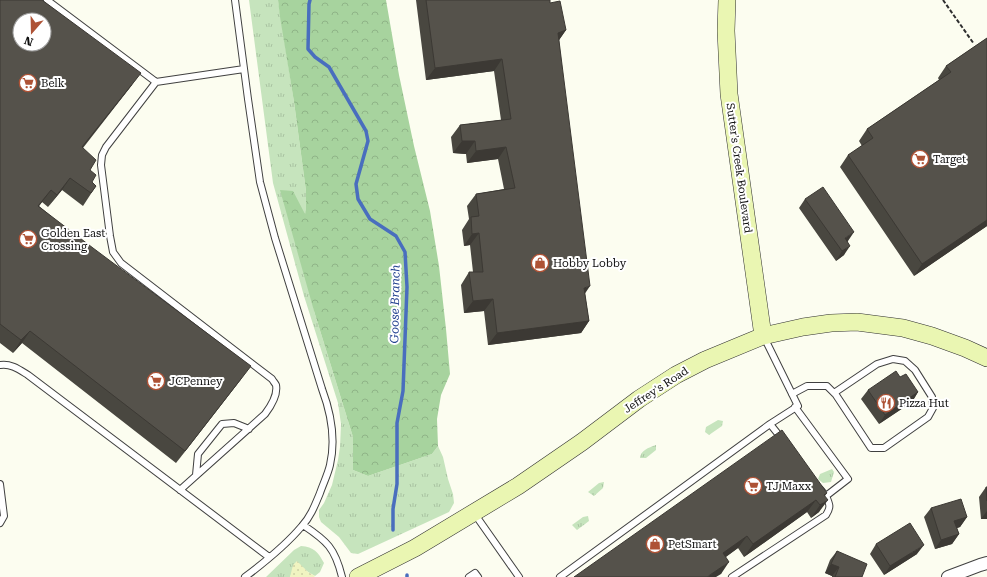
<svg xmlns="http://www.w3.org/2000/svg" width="987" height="577" font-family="'Roboto Serif',serif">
  <defs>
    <pattern id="grass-tufts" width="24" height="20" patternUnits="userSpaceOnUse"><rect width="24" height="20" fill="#c6e4bd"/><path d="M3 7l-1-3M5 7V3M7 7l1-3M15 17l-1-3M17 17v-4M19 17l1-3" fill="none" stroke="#a9c2a1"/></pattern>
    <pattern id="forest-crowns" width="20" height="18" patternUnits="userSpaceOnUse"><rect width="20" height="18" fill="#a7d39e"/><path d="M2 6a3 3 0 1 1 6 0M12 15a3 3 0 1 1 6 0" fill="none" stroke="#8fb487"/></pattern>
    <pattern id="sand-dots" width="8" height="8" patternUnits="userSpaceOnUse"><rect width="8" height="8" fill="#f0f4c1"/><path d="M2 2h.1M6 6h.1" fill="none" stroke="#cdd0a5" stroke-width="1.8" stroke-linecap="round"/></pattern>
  </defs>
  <rect width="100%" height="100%" fill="#fcfdf0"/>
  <path fill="url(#grass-tufts)" d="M249,0H278L294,102L306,191L307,210L305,214L314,311L353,437V470L368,476L432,454L438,446L443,457L448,479L453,494L454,503L449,512L358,554L351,553L339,537L321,522L319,517V510L324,503L332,485L338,460L340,447L341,424L338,403L304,296L273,183Z
    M718,420L723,421L722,426L709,435L705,432L706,427Z
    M656,445V450L646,458H640C641,450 648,448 656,445Z
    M832,469L834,472L831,482L823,483L818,479L820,474Z
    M604,482L603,488L594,496L588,492L599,483Z
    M588,516L589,521L577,530L572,525L583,517Z
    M301,546C314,547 318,552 324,563L320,572L315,576L308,572L297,562L290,577H266L294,550Z"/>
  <path fill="url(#forest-crowns)" d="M278,0H386L399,75L414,146L430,211L439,266L446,329L450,374L441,395L437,419L438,446L432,454L368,476L353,470V437L314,311L280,190L293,191L305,214L306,210V191L294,102L280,17Z"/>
  <path fill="url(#sand-dots)" d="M297,561L308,572L315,576L314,577H290L293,565Z"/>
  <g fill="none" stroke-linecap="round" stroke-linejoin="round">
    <path stroke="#496ebe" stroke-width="3.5" d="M310,0L309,4L308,49L315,57L329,67L366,131L368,141L356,184L358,199L370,219L396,236L405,252L407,287L403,391L397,423V484L393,509V530
      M407,577V575"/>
    <defs>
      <path id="lane" d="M47,0L156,82L244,69
        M235,0L248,99L260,182L275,238L322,389C331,413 336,439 330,465C328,474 323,484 320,493C315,505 311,516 302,526C286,545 265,562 245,577
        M156,82L106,147L102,155L101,165L110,236L113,252L121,263L272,379C273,381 275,383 276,385C278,395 271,406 265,414L180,490
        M0,365C11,363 20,370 28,375L269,557
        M792,394L807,386H827L836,395L871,448H884L928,417L933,408L932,397L915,370L905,361L893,359L877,364L834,393
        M795,407L848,479L826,496L820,489
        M770,424L782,439
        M196,475L198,454L222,424L234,423L249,429
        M0,484L4,516L0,523
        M474,513L519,577
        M303,525C327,541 335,548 342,577
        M469,577L475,573L478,577
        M560,577L770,424L798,406L764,337
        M732,577L826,515C831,507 830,505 826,496"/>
      <path id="street" d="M948,577L980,565L987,563"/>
      <path id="secondary" d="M727,0L726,31L729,94L763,336
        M358,577L415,548L518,486L582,442L639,399L676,375L705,360L763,336L803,327L831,323L857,322L903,328L932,336L965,348L987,358"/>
    </defs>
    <use href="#lane" stroke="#404040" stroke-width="8"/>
    <use href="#street" stroke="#404040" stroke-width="14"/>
    <use href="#secondary" stroke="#2f2f2f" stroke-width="18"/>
    <path stroke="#2f2f2f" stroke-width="2" stroke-dasharray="4 2" stroke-linecap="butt" d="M943,0L974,44"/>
    <use href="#lane" stroke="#fff" stroke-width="6"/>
    <use href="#street" stroke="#fff" stroke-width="12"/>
    <use href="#secondary" stroke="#eaf6b2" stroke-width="17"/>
  </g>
  <path fill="#494740" d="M0,0L132,85L83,148L90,170L92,182L96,186L83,206L62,190L48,207L42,202L39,206L242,378L176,463L22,343L13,353L0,343Z
    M416,0H550V3L566,30L559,40L585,294L589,321L581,333L488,345L484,311L464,313L461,285L469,272H473L470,245L464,246L462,230L469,219L467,206L476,194L504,189L498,159L467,163L466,154L453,153L451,137L460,125L501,120L494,71L426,80Z
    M987,38V226L914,276L840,167L848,155L862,146L859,141L867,129L939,80L938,78L946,66Z
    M805,199L848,241L844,255L836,261L799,208Z
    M900,377L918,392L912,402L879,424L861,399L868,390Z
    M986,487H987V519H981L979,497Z
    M827,493L825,496L819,512L811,518L807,512L744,557L738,548L726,557L721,574L574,577Z
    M931,508L967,517L960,527L957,528L959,534L952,544L935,549L924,517Z
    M876,544L917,554L884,575L870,554Z
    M837,551L862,577H832V576L825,573L830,560Z"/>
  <path fill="#3c3934" d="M566,30L557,43L558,33Z
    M502,59L494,71L426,80L435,68Z
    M141,73L132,85L73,159L82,147Z
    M462,141H475L466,154L453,153Z
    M506,147L498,159L467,163L476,151Z
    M70,178L62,190L48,207L57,195Z
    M51,190L30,218L38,206Z
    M987,220V226L914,276L922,264Z
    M854,232L848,241L839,248L845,238Z
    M479,233L470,245L464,246L472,234Z
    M850,246L844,255L836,261L842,251Z
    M590,286L582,298L584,288Z
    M493,299L484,311L464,313L473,301Z
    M589,321L581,333L488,345L497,333Z
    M30,331L22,343L13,353L21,340Z
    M251,366L242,378L176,463L185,451Z
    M918,392L912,402L879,424L885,415Z
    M816,500L807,512L744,557L753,544Z
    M828,500L819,512L811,518L820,505Z
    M987,511V519H981Z
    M967,517L960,527L948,531L954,521Z
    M959,534L952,544L935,549L941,540Z
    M747,536L738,548L714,565L723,553Z
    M924,545L917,554L884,575L890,566Z
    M729,562L721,574L716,577H707Z
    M831,564L839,567L832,576L825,573Z"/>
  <path fill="#55524b" stroke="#3c3934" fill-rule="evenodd" d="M0,0H42L141,73L82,147L96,160L90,170L96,175L92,182L96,186L91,193L70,178L57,195L51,190L38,206L93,248L251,366L185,451L30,331L21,340L0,324ZM20,20H44V44H20Z
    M426,0H550V3L560,1L566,30L558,33L590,286L584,288L589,321L497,333L493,299L473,301L469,272H483L479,233L472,234L471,217L479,216L476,194L515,188L506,147L476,151L475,141H462L460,125L511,119L502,59L435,68Z
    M987,38V220L922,264L848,155L873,138L867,129L951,72L946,66Z
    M823,187L854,232L845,238L850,246L842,251L805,199Z
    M896,371L900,377L906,374L918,392L885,415L868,390Z
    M782,430L827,493L824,495L828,500L820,505L816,500L753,544L747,536L723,553L729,562L707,577H574Z
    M986,487H987V501Z
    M961,499L967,517L954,521L959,534L941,540L931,508Z
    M910,523L924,545L890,566L876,544Z
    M837,551L867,564L862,577H835L839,567L831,564Z"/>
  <defs>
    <symbol id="supermarket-ring" viewBox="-11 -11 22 22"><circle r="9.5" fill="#fff" stroke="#ae5235" stroke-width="1.5"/><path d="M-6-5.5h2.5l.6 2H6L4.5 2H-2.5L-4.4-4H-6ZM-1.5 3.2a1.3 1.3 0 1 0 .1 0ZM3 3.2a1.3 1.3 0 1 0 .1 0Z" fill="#ae5235"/></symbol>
    <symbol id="shop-ring" viewBox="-11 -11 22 22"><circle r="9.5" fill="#fff" stroke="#ae5235" stroke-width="1.5"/><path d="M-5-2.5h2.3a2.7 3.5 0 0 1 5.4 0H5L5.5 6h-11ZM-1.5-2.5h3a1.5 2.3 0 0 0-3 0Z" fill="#ae5235"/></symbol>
    <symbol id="restaurant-ring" viewBox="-11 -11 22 22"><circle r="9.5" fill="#fff" stroke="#ae5235" stroke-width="1.5"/><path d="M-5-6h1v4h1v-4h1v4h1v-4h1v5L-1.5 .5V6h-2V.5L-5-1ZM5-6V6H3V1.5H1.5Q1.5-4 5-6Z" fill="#ae5235"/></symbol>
  </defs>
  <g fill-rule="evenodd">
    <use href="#supermarket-ring" x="18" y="73" width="20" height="20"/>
    <use href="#supermarket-ring" x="910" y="149" width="20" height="20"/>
    <use href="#supermarket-ring" x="18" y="229" width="20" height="20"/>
    <use href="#shop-ring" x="530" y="253" width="20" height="20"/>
    <use href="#supermarket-ring" x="146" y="371" width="20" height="20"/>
    <use href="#restaurant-ring" x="876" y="393" width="20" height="20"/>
    <use href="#supermarket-ring" x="743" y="476" width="20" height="20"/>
    <use href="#shop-ring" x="645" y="534" width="20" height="20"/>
  </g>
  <g text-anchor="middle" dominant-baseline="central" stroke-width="4" stroke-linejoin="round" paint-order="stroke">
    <g font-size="11" fill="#0d0d0d" stroke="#fff" text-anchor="start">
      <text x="41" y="83">Belk</text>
      <text x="933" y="159">Target</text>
      <text x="41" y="233">Golden East<tspan x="41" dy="13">Crossing</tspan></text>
      <text x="553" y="263">Hobby Lobby</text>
      <text x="169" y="381">JCPenney</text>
      <text x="899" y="403">Pizza Hut</text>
      <text x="766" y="486">TJ Maxx</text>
      <text x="668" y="544">PetSmart</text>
    </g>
    <g font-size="11" fill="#0d0d0d" stroke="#fff">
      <text transform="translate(739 168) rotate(82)">Sutter's Creek Boulevard</text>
      <text transform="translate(656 390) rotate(-33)">Jeffrey's Road</text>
    </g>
    <g font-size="12" font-style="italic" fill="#254391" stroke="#fff">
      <text transform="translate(395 304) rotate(-89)">Goose Branch</text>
    </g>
  </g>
  <g transform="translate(32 32) rotate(200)"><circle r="19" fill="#ffffff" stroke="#9e9e9e"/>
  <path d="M0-3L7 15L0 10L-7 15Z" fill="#ae5235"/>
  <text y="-6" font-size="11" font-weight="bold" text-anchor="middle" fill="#0d0d0d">N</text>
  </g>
</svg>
